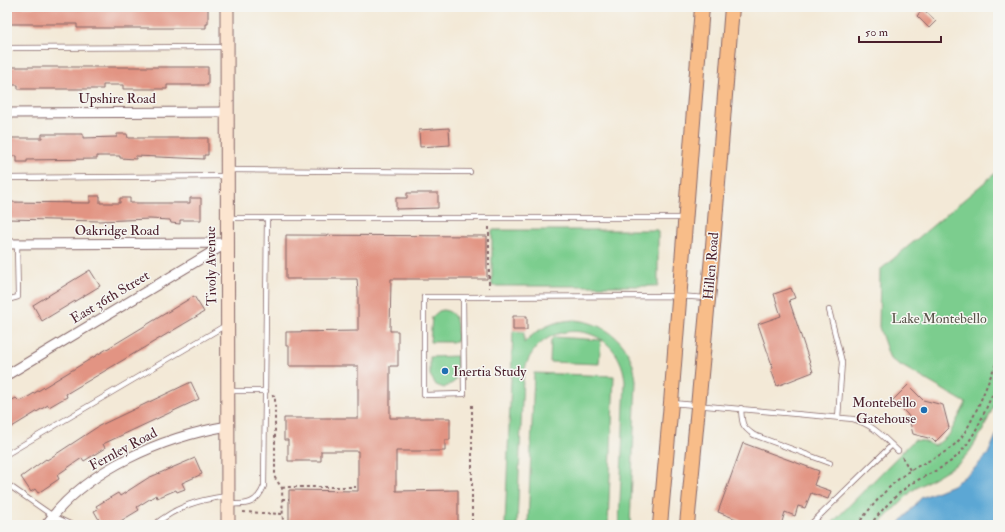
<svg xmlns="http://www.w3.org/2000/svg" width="1005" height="532" font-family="'IM FELL Double Pica',serif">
  <rect width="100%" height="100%" fill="#f6f6f2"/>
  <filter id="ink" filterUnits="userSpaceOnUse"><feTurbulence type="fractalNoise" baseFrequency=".025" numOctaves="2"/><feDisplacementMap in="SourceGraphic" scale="8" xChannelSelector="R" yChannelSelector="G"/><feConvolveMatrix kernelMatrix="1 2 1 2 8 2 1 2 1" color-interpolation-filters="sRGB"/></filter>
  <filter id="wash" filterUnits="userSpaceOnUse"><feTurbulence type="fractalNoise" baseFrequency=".012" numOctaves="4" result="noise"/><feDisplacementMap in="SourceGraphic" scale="16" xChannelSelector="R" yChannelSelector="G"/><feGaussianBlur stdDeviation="0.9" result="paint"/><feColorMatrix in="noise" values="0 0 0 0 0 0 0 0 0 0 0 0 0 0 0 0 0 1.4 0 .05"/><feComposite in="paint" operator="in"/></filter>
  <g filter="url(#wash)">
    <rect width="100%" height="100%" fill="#f3e9d7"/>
    <path fill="#7ccd8e" stroke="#63765c" d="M998,171V397L983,430L970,451L959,463L913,490L878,525H830L914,440L923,441L935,446L949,435L966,403L890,359L879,327L880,270Z
      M492,230H658V286H492Z
      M443,310C460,312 457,329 457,342H430L432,317L439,311Z
      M574,320C609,323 633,346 636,381L630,525H619L625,381C619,317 533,314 523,377L517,525H505L513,331L524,332V343C538,328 554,321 574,320Z
      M554,337L601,340L599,364L550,362L551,340Z
      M457,356V375L454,382L444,388L436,385L430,375V357Z
      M534,373L614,376L608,525H528Z"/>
    <path fill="#5ca7d4" stroke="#536380" d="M998,431V525H898L921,498L953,485L972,471L988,454Z"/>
    <g id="blocks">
      <path fill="#e29483" d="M7,7H208V24H206V28H77V24H7Z
        M923,9L936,21L929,28L917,16Z
        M7,67H208V85H167V89H123V85H103V89H18V85H7Z
        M449,128L450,145L420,147L419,130Z
        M42,134H83V138L117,137V134H127L128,138H208V155H204V159L136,156V159L120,158V156H97V159L27,160V162H17V156H7V138H42Z
        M407,193H438V208L396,209V198H407Z
        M90,196H100V203H120V198H130V203H190V198H201V220H180V224L171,223L170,220L150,219L99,221L7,219V202L90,203Z
        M286,235L487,236V279H391L390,331H398V366H390V418H450V440H445V451H396V491L458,490V525H289V490L358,491V451H321V461H288V440H284V418H358V366H289V346H286V332L358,331V292L357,279H286Z
        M90,270L100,286L42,321L33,305Z
        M791,288L795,298L789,300L813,372L777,386L771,369L773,368L758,324L781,316L774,294Z
        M194,296L204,312L66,394L67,397L61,400L49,407L48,405L7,430V403L16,398L19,401L23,400Z
        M513,316H527V330H513Z
        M191,382L199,399L103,444L105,448L84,461L82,458L57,475L59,479L38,493L35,489L31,492L21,477L46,459L47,460L99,426Z
        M908,385L923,400L943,405L949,428L935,442L932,439L913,434L908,415L893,400Z
        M743,443L819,471L814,485L831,491L828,499L811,493L805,508L798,506L795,516L785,512L781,525H752L718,512Z
        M195,458L202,474L182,483L185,489L177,492L176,490L157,498L156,495L137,507L139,510L114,525H102L94,511L98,509L96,506L118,493L120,496L148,478Z"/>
    </g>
  </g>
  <g filter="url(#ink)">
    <use href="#blocks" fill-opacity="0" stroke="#856667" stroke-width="1"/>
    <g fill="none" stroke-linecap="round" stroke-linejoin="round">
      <defs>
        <path id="lane" d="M7,48L225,47
          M228,170L470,172
          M7,178L227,176
          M228,218H683
          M424,297H463L464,394L424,395Z
          M463,297L679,296L706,298
          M7,300L18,297L17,244
          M829,310L842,362L838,418
          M230,391H266
          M672,403L853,419C874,425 883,437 898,451
          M741,408C742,423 741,426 754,435L830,463
          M7,454L226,325
          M7,484L53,516L72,525
          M229,504C247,505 257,504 264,486L267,219
          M154,525C178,506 197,500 227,496
          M810,525L892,445"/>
        <path id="street" d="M7,113L227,112
          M7,244L226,243
          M7,375L227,243
          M46,525C86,469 163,437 228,426"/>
        <path id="secondary" d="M227,7L228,525"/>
        <path id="primary" d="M660,525L671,403L702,7
          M687,525L713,246L732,7"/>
      </defs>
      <use href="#lane" stroke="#856667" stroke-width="6"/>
      <use href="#street" stroke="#856667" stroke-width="11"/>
      <use href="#secondary" stroke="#856667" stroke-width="15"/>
      <use href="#primary" stroke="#856667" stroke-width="16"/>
      <path stroke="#856667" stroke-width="2" stroke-dasharray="3 3" stroke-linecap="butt" d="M489,227V288
        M272,395L275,396V478L282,488L283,525
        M472,405V525
        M902,457L910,470
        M282,488L287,487H356
        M282,499H289
        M243,512L282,514
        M857,525C873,505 889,484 911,470C928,460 946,455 960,439C974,422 988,381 998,359
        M870,525C881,511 896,494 911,484C925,475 943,469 956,457C977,437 985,408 998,383"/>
      <use href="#lane" stroke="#fff" stroke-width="4.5"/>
      <use href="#street" stroke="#fff" stroke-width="9"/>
      <use href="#secondary" stroke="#fce5d0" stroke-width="13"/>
      <use href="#primary" stroke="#f8bd89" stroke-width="14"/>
    </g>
  </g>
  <g fill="#1f6fb2" stroke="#f6f6f2" stroke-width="1.5">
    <circle cx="445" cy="371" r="4"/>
    <circle cx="924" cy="410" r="4"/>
  </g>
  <g text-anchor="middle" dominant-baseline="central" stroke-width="3" stroke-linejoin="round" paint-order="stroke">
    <g font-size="14" fill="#4a1f2b" stroke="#f6f6f2">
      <text x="117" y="98">Upshire Road</text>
      <text x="117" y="230">Oakridge Road</text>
      <text transform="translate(211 266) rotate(-91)">Tivoly Avenue</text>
      <text transform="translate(711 266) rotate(-85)">Hillen Road</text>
      <text transform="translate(110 297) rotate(-31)">East 36th Street</text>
      <text transform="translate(123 449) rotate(-28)">Fernley Road</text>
    </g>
    <g font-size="14" fill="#595349" stroke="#f6f6f2">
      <text x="939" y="318">Lake Montebello</text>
    </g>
    <g font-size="14" fill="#4a1f2b" stroke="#f6f6f2" text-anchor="start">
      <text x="453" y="371">Inertia Study</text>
      <text x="916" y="402" text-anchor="end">Montebello<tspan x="916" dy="16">Gatehouse</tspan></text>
    </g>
  </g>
  <rect width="1005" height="532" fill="none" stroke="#f6f6f2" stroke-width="24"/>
  <path d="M859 36v6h82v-6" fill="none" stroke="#4a1f2b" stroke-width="2"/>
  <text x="865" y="36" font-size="12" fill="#4a1f2b" stroke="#f6f6f2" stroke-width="3" paint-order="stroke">50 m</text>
</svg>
